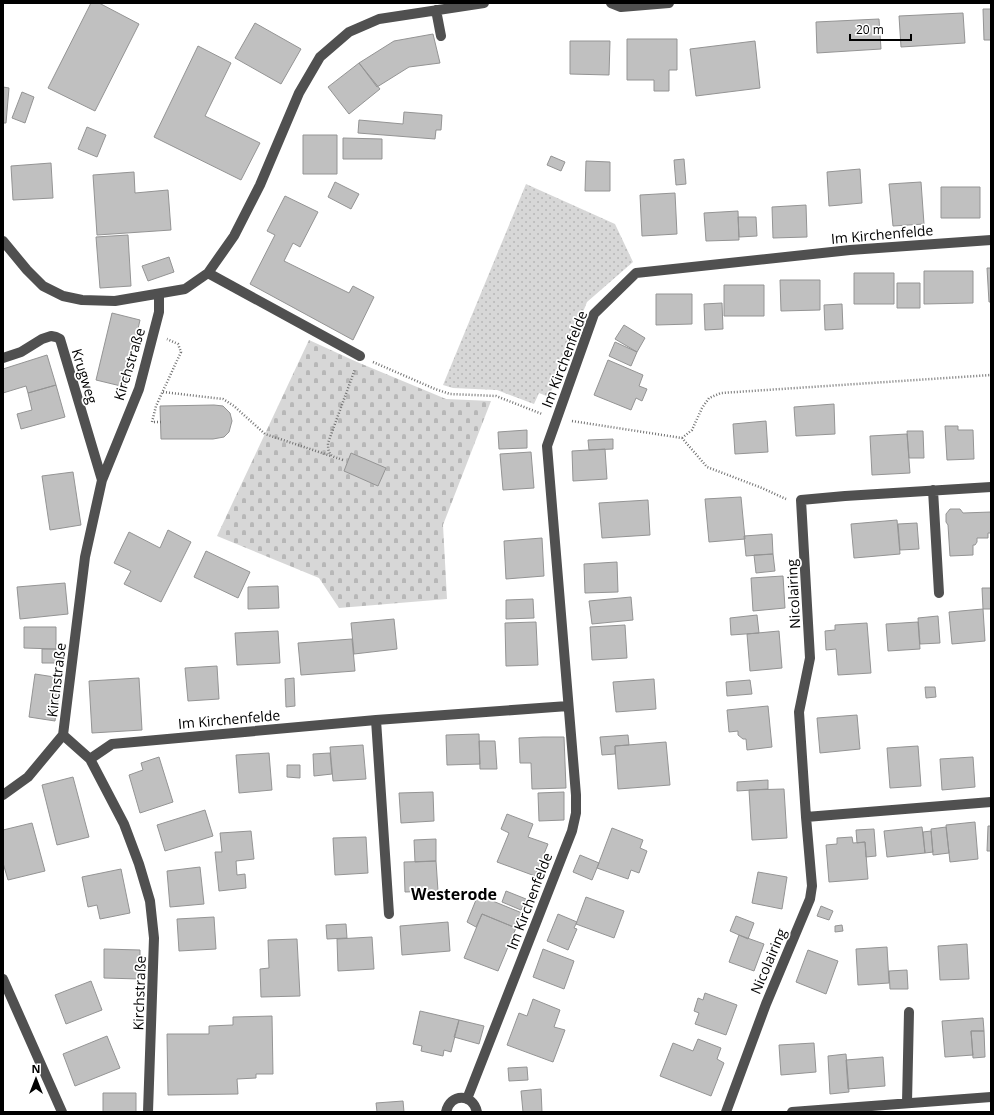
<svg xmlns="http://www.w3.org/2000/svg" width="994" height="1115" font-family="'Open Sans',sans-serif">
  <defs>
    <pattern id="grass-dots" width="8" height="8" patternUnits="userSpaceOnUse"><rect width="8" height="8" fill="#d7d7d7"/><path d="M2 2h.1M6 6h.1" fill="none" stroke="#b7b7b7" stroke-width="1.8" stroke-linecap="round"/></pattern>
    <pattern id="cemetery-stones" width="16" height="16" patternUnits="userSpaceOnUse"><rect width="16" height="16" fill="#d7d7d7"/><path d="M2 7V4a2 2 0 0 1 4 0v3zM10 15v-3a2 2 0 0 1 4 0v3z" fill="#b7b7b7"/></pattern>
  </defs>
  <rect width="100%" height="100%" fill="#fff"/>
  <path fill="url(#grass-dots)" d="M526,184L615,224L633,262L587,302L549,397L539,393L534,404L497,390L453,388L443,385Z"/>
  <path fill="url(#cemetery-stones)" d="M309,340L357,362L446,399L491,401L443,525L447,599L339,608L319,578L217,536Z"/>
  <path fill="#c0c0c0" stroke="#949494" d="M91,3H99L139,24L95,111L48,88Z
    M983,9H991V40H984Z
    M963,13L965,43L901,47L899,16Z
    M879,19L881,49L817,53L816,22Z
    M255,23L301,49L281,84L235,58Z
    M433,34L440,63L409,67L377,87L359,63L394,41Z
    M627,39H677V70H669V91H654V80H627Z
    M570,41H610L609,75L570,74Z
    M755,41L760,88L696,96L690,49Z
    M198,46L231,63L205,116L260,143L241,180L154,137Z
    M359,63L380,89L349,114L328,87Z
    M3,87L9,88L6,123H3Z
    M22,92L34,97L25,123L12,118Z
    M404,112L442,115L441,130H436L435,139L358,133L359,120L403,124Z
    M87,127L106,135L97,157L78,149Z
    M303,135H337V174H303Z
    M343,138L382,139V159H343Z
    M551,156L565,162L561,171L547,165Z
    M684,159L686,184L676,185L674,160Z
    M586,161L610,162V191H585Z
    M51,163L53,198L13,200L11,166Z
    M860,169L862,203L829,206L827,172Z
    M134,172L135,193L168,190L171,230L97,235L93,175Z
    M335,182L359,194L351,209L328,197Z
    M921,182L924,224L893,226L889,184Z
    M941,187H980V218H941Z
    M675,193L677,234L642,236L640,195Z
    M285,196L318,212L300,247L293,243L284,261L349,293L353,286L374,297L353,340L250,284L275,235L267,231Z
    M806,205L807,237L773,238L772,207Z
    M738,211L739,240L706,241L704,213Z
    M738,217H756L757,236L739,237Z
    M128,235L131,286L100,288L96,237Z
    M169,257L174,272L148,281L142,266Z
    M987,268H991V302H989Z
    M924,271H973V303L924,304Z
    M854,273H894V304H854Z
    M780,280H820V310L781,311Z
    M897,283H920V308H897Z
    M724,285H764V316H724Z
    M656,294H692V324L656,325Z
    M722,303L723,329L705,330L704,304Z
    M842,304L843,329L825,330L824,305Z
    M112,313L140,320L125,387L96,380Z
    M624,325L645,338L637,352L615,339Z
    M615,342L637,352L631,366L609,356Z
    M47,355L56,385L28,393L26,386L3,393V369Z
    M608,360L643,375L639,386L647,389L642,401L636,398L631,410L594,395Z
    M56,385L65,417L21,429L17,414L32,410L28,393Z
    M834,404L835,434L796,436L794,407Z
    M214,405L223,406L230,413L232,421L229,432L224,437L213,439H161L160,406Z
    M766,421L768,452L735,454L733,424Z
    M945,426H958V430H973L974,459L947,460Z
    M527,430V448L499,449L498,432Z
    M907,431H923L924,458H909Z
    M907,434L910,473L872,475L870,436Z
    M613,439V449L589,450L588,440Z
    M605,449L607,479L573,481L572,451Z
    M531,452L534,488L503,490L500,454Z
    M351,453L386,468L378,486L344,471Z
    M73,472L81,525L50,530L42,476Z
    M741,497L745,539L709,542L705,499Z
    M648,500L650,535L602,538L599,503Z
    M950,509H960L963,513L991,512V533H988V538H977V542L975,545H973V555L950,556L948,525L946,522V514Z
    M897,520L900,554L854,558L851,524Z
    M917,523L919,549L900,550L898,524Z
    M168,530L191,542L161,602L124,584L131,571L114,563L129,532L160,548Z
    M772,534L773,554L746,556L744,536Z
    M542,538L544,576L506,579L504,541Z
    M206,551L250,572L238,598L194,577Z
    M773,554L775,571L756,573L754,555Z
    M617,562L618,592L585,593L584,564Z
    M783,576L785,608L753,611L751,578Z
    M65,583L68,614L20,619L17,587Z
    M278,586L279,608L248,609V587Z
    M982,588H991V609H983Z
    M631,597L633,620L592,624L589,601Z
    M533,599L534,618L506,619V600Z
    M983,609L985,641L952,644L949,612Z
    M757,615L759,633L731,635L730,618Z
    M938,616L940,643L920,644L918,618Z
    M394,619L397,649L354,654L351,623Z
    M536,622L538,665L506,666L505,623Z
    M918,622L920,649L888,651L886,624Z
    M867,623L871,673L838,675L836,649L826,650L825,631L835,630V625Z
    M625,625L627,658L592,660L590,627Z
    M24,627H56V649L24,648Z
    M278,631L280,663L237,665L235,633Z
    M779,631L782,668L750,671L747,634Z
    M352,639L355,671L301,675L298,643Z
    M42,649H56V663H42Z
    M217,666L219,699L188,701L185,668Z
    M35,674L61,678L55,721L29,717Z
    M139,678L142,730L92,733L89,681Z
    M294,678L295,706L286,707L285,679Z
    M654,679L656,709L616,712L613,682Z
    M750,680L752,694L727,696L726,682Z
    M925,687H935L936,697L926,698Z
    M768,706L772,747L747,750L746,739H743L738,735V731L729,732L727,710Z
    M857,715L860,749L820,753L817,718Z
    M479,734L480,764L447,765L446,735Z
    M628,735L629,745L615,746V754L602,755L600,737Z
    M543,737H564L566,788L532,789L531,763H520L519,738Z
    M479,741H495L497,769H480Z
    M666,742L670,785L618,789L615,746Z
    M363,745L366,779L333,781L330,747Z
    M918,746L921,786L890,788L887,748Z
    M269,753L272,790L239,793L236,755Z
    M330,753L332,774L314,776L313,754Z
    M159,757L173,802L140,813L129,775L143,770L141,763Z
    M973,757L975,787L942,790L940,759Z
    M287,765H300V778L287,777Z
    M73,777L89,837L57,845L42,785Z
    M768,780V789L737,791V782Z
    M784,789L787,838L752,840L749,790Z
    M433,792L434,821L401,823L399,793Z
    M564,792V820L539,821L538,793Z
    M205,810L213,836L165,851L157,825Z
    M507,814L533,824L528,837L548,844L535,876L497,862L509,833L501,829Z
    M975,822L978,859L950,862L946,825Z
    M32,823L45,871L8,880L3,863V830Z
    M988,826H991V851H987Z
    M922,827L925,853L887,857L884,831Z
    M946,827L949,853L933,855L931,829Z
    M612,828L643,840L640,848L647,851L639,873L631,870L628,879L597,868Z
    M874,829L876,856L866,857L865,842L857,843L856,830Z
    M251,831L254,859L236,861L237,875L245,874L246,888L219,891L215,852H222L220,833Z
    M931,831L933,852L925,853L923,832Z
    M366,837L368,873L335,875L333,838Z
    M852,837L853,843L865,842L868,879L829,882L826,845L837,844V838Z
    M436,839V861L415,862L414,840Z
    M580,855L599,863L592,880L573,872Z
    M436,861L438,891L405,892L404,862Z
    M200,867L204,904L170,907L167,871Z
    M121,869L130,913L100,919L97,905L88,907L82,877Z
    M758,872L787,877L782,909L752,903Z
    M506,891L526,899L521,910L502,902Z
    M478,895L522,913L516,928L482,914L476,927L467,922Z
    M586,897L624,911L614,938L576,924Z
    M821,906L833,911L829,920L817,916Z
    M482,914L516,928L498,971L464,958Z
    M558,914L577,922L574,928L577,929L568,950L547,941Z
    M736,916L754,923L748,939L730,931Z
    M214,917L216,949L179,951L177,919Z
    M448,922L450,951L402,955L400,926Z
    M346,924L347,938L327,939L326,925Z
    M842,925L843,931L835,932V926Z
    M739,935L764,944L754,971L729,962Z
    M372,937L374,969L338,971L337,939Z
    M297,939L300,996L261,997L260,969L269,968L268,940Z
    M967,944L969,979L940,980L938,946Z
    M887,947L889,983L858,985L856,949Z
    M104,949L140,950V979L104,978Z
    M543,949L574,961L564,989L533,977Z
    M808,950L838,961L826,994L796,982Z
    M907,970L908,989H890L889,971Z
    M91,981L102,1010L66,1024L55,995Z
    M705,993L737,1005L726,1035L695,1024L699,1013L694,1011L698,998L703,1000Z
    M533,999L560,1010L554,1027L565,1030L553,1062L507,1045L519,1013L527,1016Z
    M420,1011L459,1020L451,1052L444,1050L443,1056L421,1051L422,1046L413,1044Z
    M272,1016L273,1074H256V1078L237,1079L238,1094L168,1095L167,1034H209V1026L233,1025V1017Z
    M983,1018L984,1031H971L973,1055L945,1057L942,1021Z
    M459,1020L484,1026L479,1044L454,1037Z
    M971,1031H984L985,1057L973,1058Z
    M107,1036L120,1068L75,1086L63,1054Z
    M698,1039L721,1048L717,1059L724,1063L711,1096L660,1076L673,1043L693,1051Z
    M814,1043L816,1072L781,1075L779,1045Z
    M846,1054L849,1092L830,1094L828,1056Z
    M883,1057L885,1086L848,1089L846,1060Z
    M527,1067L528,1080L509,1081L508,1068Z
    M541,1089L542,1112H523L521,1091Z
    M103,1093H136V1112H103Z
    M403,1101L404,1112H377L376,1103Z"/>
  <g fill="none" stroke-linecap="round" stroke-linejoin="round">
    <path stroke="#727272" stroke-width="2.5" stroke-dasharray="1 2" stroke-linecap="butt" d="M373,362L435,389L450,394L496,396L542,414
      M163,392L223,399L234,406L265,434L331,456
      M572,421L682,438L707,467L762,488L786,499
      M161,422H152L156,406L181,352L178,344L167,339
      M682,438L692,430L702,408L709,398L721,393L991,375
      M343,460C332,456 328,457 328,443L355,369"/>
    <path stroke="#505050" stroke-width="10" d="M611,3L621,7L669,3
      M436,10L441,36
      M3,241L27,270L43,286L63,296L82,300L115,301L185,289L208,273L234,236L260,185L299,93L320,57L349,32L379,19L484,3
      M208,273L360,356
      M3,358L21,352L42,339L51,336L56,337L60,339L102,480
      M991,487L845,496L801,500L810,658L799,712L806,817L991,802
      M933,490L939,593
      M376,720L389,914
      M63,735L85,557L102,480L139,389L159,312V294
      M63,735L90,759L124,824L139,864L150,901L154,938L148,1112
      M90,759L112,744L376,720L568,706
      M3,795L28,777L63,735
      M3,979L62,1112
      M467,1099L572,831L576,813V795L547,446L594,314L636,273L850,250L991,240
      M907,1103L909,1012
      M446,1112C450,1093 473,1093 477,1112
      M726,1112L766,1004L810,899L812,886L806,817
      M792,1112L991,1097"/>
  </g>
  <g text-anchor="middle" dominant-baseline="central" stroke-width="3.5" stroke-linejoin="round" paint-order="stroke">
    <g font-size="14" fill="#000" stroke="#fff">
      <text transform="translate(882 234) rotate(-5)">Im Kirchenfelde</text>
      <text transform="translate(564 359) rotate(-69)">Im Kirchenfelde</text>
      <text transform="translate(129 364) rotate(-73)">Kirchstraße</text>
      <text transform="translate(85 376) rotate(73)">Krugweg</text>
      <text transform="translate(793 594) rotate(-93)">Nicolairing</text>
      <text transform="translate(56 680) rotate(-83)">Kirchstraße</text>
      <text transform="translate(229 719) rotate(-5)">Im Kirchenfelde</text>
      <text transform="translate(529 901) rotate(-69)">Im Kirchenfelde</text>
      <text transform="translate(768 961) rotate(-67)">Nicolairing</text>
      <text transform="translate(139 993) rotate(-88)">Kirchstraße</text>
    </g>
    <g font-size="16" font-weight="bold" fill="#000" stroke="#fff">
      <text x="454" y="894">Westerode</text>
    </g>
  </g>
  <rect width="994" height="1115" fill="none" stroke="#000000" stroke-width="8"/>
  <g transform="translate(36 1079)" stroke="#ffffff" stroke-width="3" paint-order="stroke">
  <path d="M0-3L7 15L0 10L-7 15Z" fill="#000000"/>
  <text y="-6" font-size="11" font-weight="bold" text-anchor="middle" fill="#000000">N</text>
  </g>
  <path d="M850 34v6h61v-6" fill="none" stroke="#000000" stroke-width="2"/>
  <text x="856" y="34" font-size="12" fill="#000000" stroke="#ffffff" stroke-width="3" paint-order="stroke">20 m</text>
</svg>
